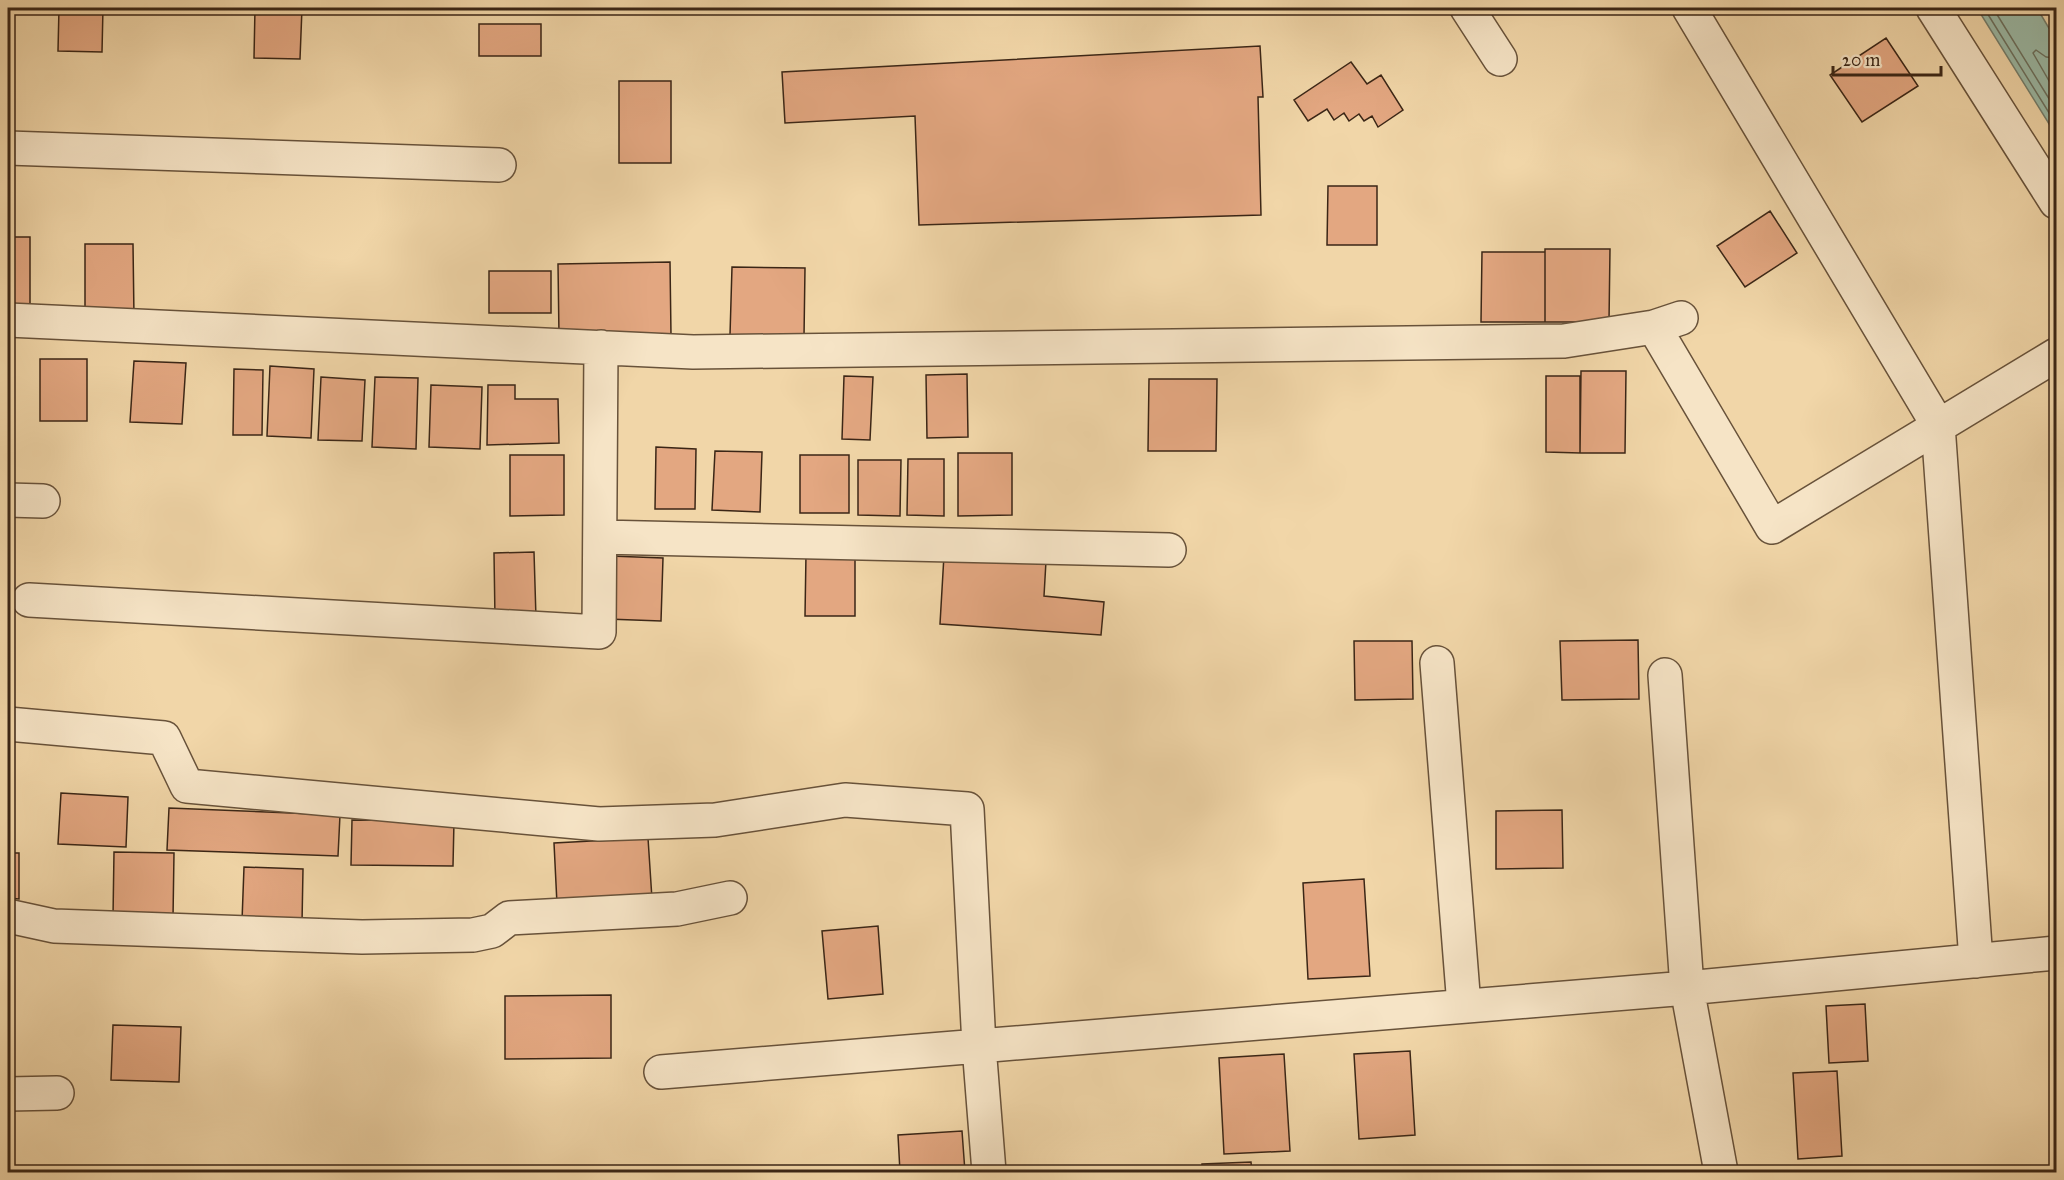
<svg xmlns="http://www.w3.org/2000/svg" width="2064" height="1180" font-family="'IM FELL Great Primer',serif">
  <rect width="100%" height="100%" fill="#f1d6a8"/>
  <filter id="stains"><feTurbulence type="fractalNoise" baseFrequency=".00333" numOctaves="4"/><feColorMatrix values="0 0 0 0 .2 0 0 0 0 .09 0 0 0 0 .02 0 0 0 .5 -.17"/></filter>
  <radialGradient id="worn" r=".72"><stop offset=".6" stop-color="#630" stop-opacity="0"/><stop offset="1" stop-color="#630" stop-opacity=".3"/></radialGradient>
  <path fill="#9bb9a5" stroke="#757e6c" stroke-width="1.5" d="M1977,8H2037L2056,40V135Z"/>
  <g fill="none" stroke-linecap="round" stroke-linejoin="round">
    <path stroke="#6b705e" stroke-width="1.5" d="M1984,8L2056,124
      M1993,8L2056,110
      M2056,58L2046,57L2036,50L2033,53L2056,93"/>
  </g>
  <path fill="#e3a781" stroke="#3b2616" stroke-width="1.5" d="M8,8H12L11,52H8Z
    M59,8H103L102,52L58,51Z
    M255,8H302L300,59L254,58Z
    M479,24H541V56H479Z
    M1886,38L1918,86L1862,122L1830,75Z
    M1260,46L1263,97H1258L1261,215L919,225L915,116L785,123L782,72Z
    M1351,62L1367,84L1381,75L1403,110L1378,127L1372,116L1364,121L1359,114L1349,121L1344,113L1334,120L1327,109L1308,121L1294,100Z
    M619,81H671V163H619Z
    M1328,186H1377V245H1327Z
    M1770,211L1797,253L1745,287L1717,246Z
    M8,237H30V309H8Z
    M85,244H133L134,317L85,318Z
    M1545,249H1610L1609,322H1545Z
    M1482,252H1545V322H1481Z
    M670,262L671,335L559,336L558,264Z
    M732,267L805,268L804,337L730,335Z
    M489,271H551V313H489Z
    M40,359H87V421H40Z
    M134,361L186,363L182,424L130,422Z
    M270,366L314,369L311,438L267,436Z
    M234,369L263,370L262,435H233Z
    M1581,371H1626L1625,453H1580Z
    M967,374L968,437L927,438L926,375Z
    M844,376L873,377L870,440L842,439Z
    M1546,376H1580V453L1546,452Z
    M321,377L365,380L362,441L318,440Z
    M375,377L418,378L416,449L372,447Z
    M1149,379H1217L1216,451H1148Z
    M431,385L482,387L480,449L429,447Z
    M488,385H515V399H558L559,443L487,445Z
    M656,447L696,449L695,509H655Z
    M715,451L762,452L760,512L712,510Z
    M958,453H1012V515L958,516Z
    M510,455H564V515L510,516Z
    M800,455H849V513H800Z
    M908,459H944V516L907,515Z
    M858,460H901L900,516L858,515Z
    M534,552L536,618L495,619L494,553Z
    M806,554H855V616H805Z
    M944,555L1046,561L1044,596L1104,602L1101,635L940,624Z
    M610,556L663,558L661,621L607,619Z
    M1638,640L1639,699L1562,700L1560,641Z
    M1354,641H1412L1413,699L1355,700Z
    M61,793L128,797L126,847L58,844Z
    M169,808L340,815L338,856L167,850Z
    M1562,810L1563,868L1496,869V811Z
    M352,820L454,821L453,866L351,865Z
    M648,838L652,899L557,904L554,843Z
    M114,852L174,853L173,918L113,917Z
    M8,853H19V899L8,898Z
    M244,867L303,869L302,923L242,921Z
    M1364,879L1370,976L1308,979L1303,883Z
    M878,926L883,994L828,999L822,931Z
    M611,995V1058L505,1059V996Z
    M1865,1004L1868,1061L1829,1063L1826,1006Z
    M113,1025L181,1027L179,1082L111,1080Z
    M8,1029H13V1076H8Z
    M1410,1051L1415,1135L1359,1139L1354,1054Z
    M1284,1054L1290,1151L1224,1154L1219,1058Z
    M1837,1071L1842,1156L1798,1159L1793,1073Z
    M962,1131L965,1172H900L898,1135Z
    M1251,1162L1252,1172H1202V1164Z
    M1190,1166V1172H1140V1169Z"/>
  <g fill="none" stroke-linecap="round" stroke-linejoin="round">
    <defs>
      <path id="minor" d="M1467,8L1500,59
        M1689,8L1938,425L1976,961
        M1933,8L2056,202
        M8,148L499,165
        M8,320L693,352L1564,341L1654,327L1681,318
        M1654,327L1772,527L2056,355
        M8,500L43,501
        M600,537L1169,550
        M29,600L599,632L601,347
        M1437,663L1464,1006
        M1665,675L1687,988L1721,1172
        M8,724L164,738L187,786L599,824L715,820L845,800L967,809L979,1046L661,1072
        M8,916L54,926L362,937L473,935L492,931L509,918L677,909L730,898
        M8,1094L57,1093
        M989,1172L979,1046L1687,988L2056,953"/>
    </defs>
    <use href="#minor" stroke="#68523a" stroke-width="36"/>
    <use href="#minor" stroke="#f6e4c6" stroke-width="33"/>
  </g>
  <rect width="2064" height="1180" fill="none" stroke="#f1d6a8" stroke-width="30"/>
  <rect x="9" y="9" width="2046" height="1162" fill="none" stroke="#3b2616" stroke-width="3"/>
  <rect x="15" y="15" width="2034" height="1150" fill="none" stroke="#3b2616" stroke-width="1.5"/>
  <path d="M1833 66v9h108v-9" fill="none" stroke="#3b2616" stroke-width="3"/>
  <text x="1842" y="66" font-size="18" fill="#3b2616" stroke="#f6e4c6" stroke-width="4.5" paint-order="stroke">20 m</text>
  <rect width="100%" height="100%" filter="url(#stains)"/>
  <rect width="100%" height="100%" fill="url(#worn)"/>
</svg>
